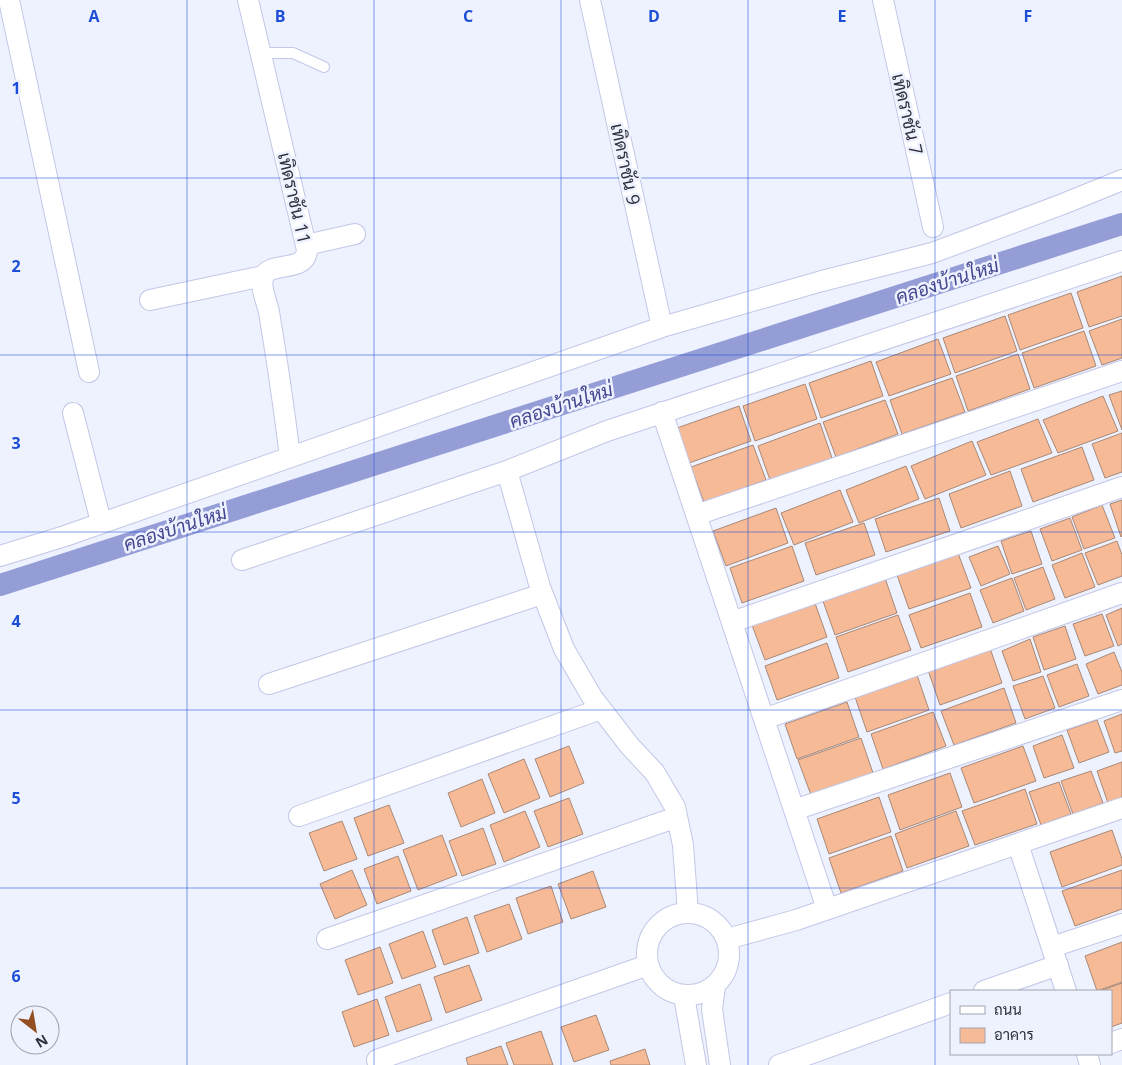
<svg xmlns="http://www.w3.org/2000/svg" width="1122" height="1065" font-family="'Open Sans',Sarabun,sans-serif">
  <rect width="100%" height="100%" fill="#eef1fe"/>
  <g fill="none" stroke-linecap="round" stroke-linejoin="round">
    <path stroke="#959dd7" stroke-width="22" d="M0,585L1122,224"/>
  </g>
  <path fill="#f7ba96" stroke="#a88978" d="M1122,276V316L1089,327L1077,292Z
    M1071,293L1083,328L1020,350L1008,315Z
    M1005,316L1017,351L955,373L943,338Z
    M1122,319V358L1102,365L1089,331Z
    M1084,331L1096,366L1034,388L1022,353Z
    M938,339L951,374L889,396L876,362Z
    M1018,354L1030,389L968,411L956,376Z
    M871,361L883,396L821,418L809,383Z
    M952,378L965,412L902,434L890,400Z
    M805,384L817,419L755,441L743,406Z
    M1122,391V430L1109,395Z
    M1103,396L1118,431L1058,453L1043,420Z
    M885,400L898,434L836,457L823,422Z
    M739,406L751,441L689,463L677,428Z
    M1038,419L1052,453L991,475L977,442Z
    M820,423L832,458L770,480L758,446Z
    M1122,433V472L1105,478L1092,444Z
    M972,441L986,475L925,499L911,466Z
    M753,445L766,480L704,502L691,467Z
    M1082,447L1094,480L1033,502L1021,469Z
    M906,466L919,499L859,523L846,490Z
    M1010,471L1022,506L961,528L949,494Z
    M840,490L853,522L794,545L781,513Z
    M939,498L950,531L886,552L875,519Z
    M1122,500V536L1121,537L1110,504Z
    M1102,505L1115,538L1084,549L1072,517Z
    M776,508L788,543L726,566L713,531Z
    M1070,518L1082,550L1052,561L1040,529Z
    M864,523L875,555L816,575L805,543Z
    M1031,531L1042,564L1012,574L1001,541Z
    M1117,541L1122,555V576L1098,585L1085,553Z
    M792,546L804,581L742,603L730,568Z
    M998,546L1010,574L981,586L969,557Z
    M958,553L971,588L909,609L897,575Z
    M1082,553L1095,587L1065,598L1052,565Z
    M1043,567L1055,599L1026,610L1014,578Z
    M885,578L897,613L835,635L823,601Z
    M1012,578L1024,611L993,623L980,590Z
    M970,593L982,627L921,648L909,615Z
    M815,603L827,637L765,660L752,625Z
    M1122,608V644L1118,646L1106,615Z
    M1102,614L1114,646L1085,656L1073,624Z
    M898,615L911,650L848,672L836,637Z
    M1065,626L1076,659L1044,670L1033,637Z
    M1030,639L1041,672L1013,681L1002,651Z
    M827,643L839,678L777,700L765,666Z
    M990,648L1002,683L940,705L928,670Z
    M1114,652L1122,672V685L1098,694L1086,664Z
    M1077,664L1089,696L1059,707L1047,675Z
    M917,675L929,710L867,732L855,697Z
    M1043,676L1055,708L1025,719L1013,686Z
    M1004,688L1016,723L954,745L941,711Z
    M847,702L859,737L797,759L785,724Z
    M933,712L946,746L883,769L871,734Z
    M1122,714V751L1115,753L1104,721Z
    M1097,720L1109,752L1079,763L1067,730Z
    M1062,735L1074,768L1044,778L1033,746Z
    M861,738L873,773L811,795L798,760Z
    M569,746L584,783L550,797L535,759Z
    M1023,746L1036,781L974,803L961,768Z
    M524,759L540,798L504,813L488,774Z
    M1122,762V798L1108,803L1097,771Z
    M1091,771L1103,803L1073,814L1061,781Z
    M950,773L962,807L900,830L888,795Z
    M482,779L495,813L461,827L448,793Z
    M1059,782L1071,814L1041,825L1029,792Z
    M1025,789L1037,824L975,845L962,811Z
    M879,797L891,832L829,854L817,819Z
    M569,798L583,834L548,847L534,811Z
    M389,805L404,843L368,856L354,818Z
    M525,811L540,847L504,862L490,825Z
    M956,811L969,846L907,868L895,834Z
    M342,821L357,859L324,871L309,833Z
    M483,828L496,864L462,876L449,841Z
    M1112,830L1122,859V865L1062,887L1050,852Z
    M442,835L457,875L418,890L403,850Z
    M891,836L903,871L841,893L829,858Z
    M398,856L411,891L377,904L364,869Z
    M352,870L367,905L335,919L320,884Z
    M1122,870V909L1075,926L1062,891Z
    M593,871L606,907L571,919L558,884Z
    M551,886L563,922L528,934L516,898Z
    M509,904L522,939L487,952L474,916Z
    M467,917L479,953L444,965L432,930Z
    M423,931L436,967L402,979L389,944Z
    M1122,942V982L1097,991L1085,956Z
    M380,947L393,983L358,995L345,960Z
    M469,965L482,1000L446,1013L434,977Z
    M1122,983V1023L1111,1027V991H1100Z
    M420,984L432,1020L397,1032L385,997Z
    M377,999L389,1035L354,1047L342,1012Z
    M596,1015L609,1050L574,1062L561,1027Z
    M541,1031L553,1065H514L506,1043Z
    M501,1046L508,1065H468L466,1058Z
    M645,1049L650,1065H611L610,1061Z"/>
  <g fill="none" stroke-linecap="round" stroke-linejoin="round">
    <defs>
      <path id="lane" d="M260,53H293L324,67"/>
      <path id="street" d="M9,0L89,372
        M248,0L307,250C306,274 268,260 263,278C260,288 267,302 269,312C277,360 284,408 290,457
        M590,0L662,327
        M883,0L933,227
        M306,245L355,234
        M150,300L263,276
        M662,412L827,909
        M73,413L101,522
        M507,471L540,587L564,649L592,697L629,745L655,773L675,807L683,845L688,913
        M696,515L1122,371
        M0,556L65,536L662,327L822,281L932,253L1063,204L1122,180
        M242,560L507,471L607,431L1122,261
        M732,622L1122,487
        M269,684L542,594
        M764,719L1122,593
        M794,810L1122,700
        M299,816L601,709
        M1018,844L1066,991
        M647 954a41 41 0 1 1 82 0a41 41 0 1 1-82 0Z
        M327,939L677,817
        M727,939L796,920L1122,808
        M1052,947L1122,924
        M715,986L712,1009L720,1065
        M984,991L1058,965
        M684,996L696,1065
        M1111,1043L1122,1039
        M1087,1054L1090,1065
        M377,1060L648,965
        M779,1065L951,1003"/>
    </defs>
    <use href="#lane" stroke="#c2c7e7" stroke-width="12"/>
    <use href="#street" stroke="#c2c7e7" stroke-width="22"/>
    <use href="#lane" stroke="#fff" stroke-width="10"/>
    <use href="#street" stroke="#fff" stroke-width="20"/>
  </g>
  <path fill="none" stroke="#1d4ed8" stroke-width="1" stroke-opacity="0.55" d="M187,0V1065M374,0V1065M561,0V1065M748,0V1065M935,0V1065M0,178H1122M0,355H1122M0,532H1122M0,710H1122M0,888H1122"/>
  <g text-anchor="middle" dominant-baseline="central" stroke-width="5" stroke-linejoin="round" paint-order="stroke">
    <g font-size="18" fill="#2e303c" stroke="#eef1fe">
      <text transform="translate(908 114) rotate(77)">เทิดราชัน 7</text>
      <text transform="translate(626 164) rotate(78)">เทิดราชัน 9</text>
      <text transform="translate(295 198) rotate(77)">เทิดราชัน 11</text>
    </g>
    <g font-size="19" font-style="italic" fill="#43478f" stroke="#eef1fe">
      <text transform="translate(947 281) rotate(-18)">คลองบ้านใหม่</text>
      <text transform="translate(561 405) rotate(-18)">คลองบ้านใหม่</text>
      <text transform="translate(175 528) rotate(-18)">คลองบ้านใหม่</text>
    </g>
  </g>
  <g font-size="16" text-anchor="middle" font-weight="bold" fill="#1d4ed8" stroke="#eef1fe" stroke-width="5" stroke-linejoin="round" paint-order="stroke">
    <text x="94" y="22">A</text>
    <text x="280" y="22">B</text>
    <text x="468" y="22">C</text>
    <text x="654" y="22">D</text>
    <text x="842" y="22">E</text>
    <text x="1028" y="22">F</text>
    <text x="16" y="94">1</text>
    <text x="16" y="272">2</text>
    <text x="16" y="449">3</text>
    <text x="16" y="627">4</text>
    <text x="16" y="804">5</text>
    <text x="16" y="982">6</text>
  </g>
  <rect x="950" y="990" width="162" height="65" fill="#eef1fe" stroke="#a1a4b0"/>
  <rect x="960" y="1006" width="25" height="8" fill="#ffffff" stroke="#a1a4b0"/>
  <text x="994" y="1015" font-size="15" fill="#2e303c">ถนน</text>
  <rect x="960" y="1028" width="25" height="15" fill="#f7ba96" stroke="#a1a4b0"/>
  <text x="994" y="1040" font-size="15" fill="#2e303c">อาคาร</text>
  <g transform="translate(35 1030) rotate(149)"><circle r="24" fill="#eef1fe" stroke="#a1a4b0"/>
  <path d="M0-4L9 19L0 12L-9 19Z" fill="#934f22"/>
  <text y="-8" font-size="14" font-weight="bold" text-anchor="middle" fill="#2e303c">N</text>
  </g>
</svg>
